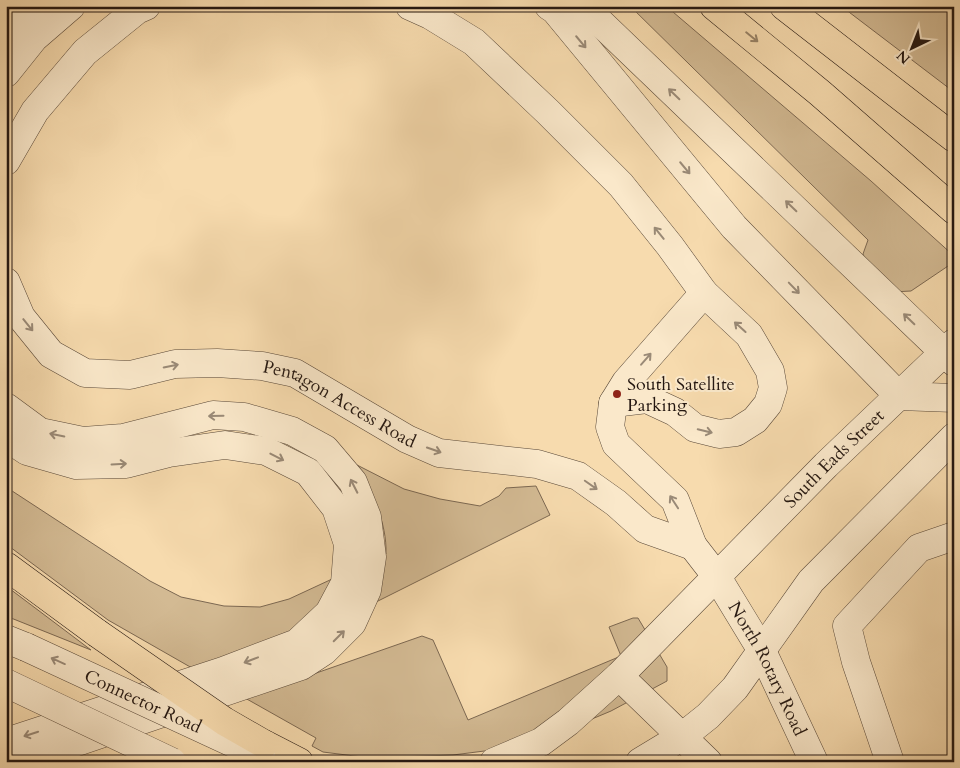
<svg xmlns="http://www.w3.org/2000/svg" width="960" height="768" font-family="Cardo,serif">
  <rect width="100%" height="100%" fill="#f7dbae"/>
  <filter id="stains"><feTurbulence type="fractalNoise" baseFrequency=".004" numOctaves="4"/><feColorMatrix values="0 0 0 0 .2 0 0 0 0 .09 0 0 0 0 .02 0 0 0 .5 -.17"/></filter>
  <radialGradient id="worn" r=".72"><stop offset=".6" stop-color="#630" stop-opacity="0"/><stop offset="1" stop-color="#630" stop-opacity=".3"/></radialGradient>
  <path fill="#d3ba93" stroke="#7c6852" d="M630,6H666L871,181L954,256V262L911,291L892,292L872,276L863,254L868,240Z
    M841,6H942L954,18V92Z
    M357,465L404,489L440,499L480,506L499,496L506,488L536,486L550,515L376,602L199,672L108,620L6,544V487L150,581L181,597L224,606L260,607L289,599L386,554C387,522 372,493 357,465Z
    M6,586L91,650L6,616Z
    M633,618H638L667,667V681L611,711L580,724L500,749L453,755L370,758L323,752L312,746L316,738L245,698L422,636L433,640L468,720L621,656L609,627Z"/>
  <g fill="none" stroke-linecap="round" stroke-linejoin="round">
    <defs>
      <g id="minor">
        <path id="s1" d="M410,6L430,15L474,42L548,112L621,185L670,246L704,293L626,382L613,403L610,427L616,444L675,500L693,546L717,577L762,651L814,762"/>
        <path d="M549,6L555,10L734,227L899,396"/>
        <path d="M583,6L954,362"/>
        <path d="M6,36L17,22L36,6"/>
        <path d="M6,73L34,38L71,6"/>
        <path d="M6,161L35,111L85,52L137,10L146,6"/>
        <path id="s2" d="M6,282L21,317L51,354L85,373L130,375L175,364L217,363L262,366L295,373L407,439L439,453L537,464L578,476L616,503L645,529L693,546"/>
        <path d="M899,396L954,398"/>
        <path d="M613,403L647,399L675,412L695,428L719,434L736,432L755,420L768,404L773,388L770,371L749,335L704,293"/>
        <path d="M6,407L40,432L83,441L123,438L213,415L244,417L292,431L325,449L353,482L367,517L372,557L367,590L352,623L324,651L301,666L18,762"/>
        <path d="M6,437L27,451L76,465L126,464L169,453L225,445L266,451L308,472L336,508L348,544L345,583L329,613L297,643L223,671L6,742"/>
        <path d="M6,639L26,647"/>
        <path d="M619,676L708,762"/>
        <path id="s3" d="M494,762L541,742L568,722L619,676L826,465L954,343"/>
        <path d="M640,762L683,736L708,716L735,688L811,581L954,437"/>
        <path d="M890,762L856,662L847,626L919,548L954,536"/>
      </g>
      <path id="highway" d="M714,6L820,93L954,210
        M784,6L954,138
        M6,566L97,633
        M264,744L299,762"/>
    </defs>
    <use href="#minor" stroke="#594838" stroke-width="29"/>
    <use href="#highway" stroke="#241711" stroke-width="29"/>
    <use href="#minor" stroke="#fae8ca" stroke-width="28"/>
    <use href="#highway" stroke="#f7dbae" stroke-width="28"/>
    <defs>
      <g id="minor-bridge">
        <path id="s4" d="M26,647L261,756"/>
        <path d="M6,683L172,762"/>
      </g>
      <path id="highway-bridge" d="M97,633L224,721L264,744"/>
    </defs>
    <use href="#minor-bridge" stroke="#594838" stroke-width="29" stroke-linecap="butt"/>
    <use href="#highway-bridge" stroke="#241711" stroke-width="29" stroke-linecap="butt"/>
    <use href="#minor-bridge" stroke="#fae8ca" stroke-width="28"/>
    <use href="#highway-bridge" stroke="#f7dbae" stroke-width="28"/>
  </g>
  <defs><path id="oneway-shaft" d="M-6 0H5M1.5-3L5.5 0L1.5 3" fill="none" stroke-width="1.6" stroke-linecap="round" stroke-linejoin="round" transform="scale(1.25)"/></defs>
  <use stroke="#988367" href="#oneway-shaft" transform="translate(752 37) rotate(39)"/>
  <g stroke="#9a8a77">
    <use href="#oneway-shaft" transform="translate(581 42) rotate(50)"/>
    <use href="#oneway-shaft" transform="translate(674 94) rotate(-136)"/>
    <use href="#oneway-shaft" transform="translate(685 168) rotate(50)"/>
    <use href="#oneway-shaft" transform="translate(791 206) rotate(-136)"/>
    <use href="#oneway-shaft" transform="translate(659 233) rotate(-129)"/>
    <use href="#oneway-shaft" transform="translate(794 288) rotate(46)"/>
    <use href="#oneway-shaft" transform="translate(909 319) rotate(-136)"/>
    <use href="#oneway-shaft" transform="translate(28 325) rotate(51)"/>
    <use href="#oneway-shaft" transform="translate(740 327) rotate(-138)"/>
    <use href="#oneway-shaft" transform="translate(646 359) rotate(-49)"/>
    <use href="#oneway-shaft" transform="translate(171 366) rotate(-11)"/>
    <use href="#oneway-shaft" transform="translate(216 416) rotate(179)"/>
    <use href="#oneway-shaft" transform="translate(705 431) rotate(14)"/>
    <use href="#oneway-shaft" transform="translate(57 435) rotate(-168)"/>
    <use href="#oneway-shaft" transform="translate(434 450) rotate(19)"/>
    <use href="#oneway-shaft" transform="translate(277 457) rotate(27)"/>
    <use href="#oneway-shaft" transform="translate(119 464) rotate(-3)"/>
    <use href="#oneway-shaft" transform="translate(591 485) rotate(35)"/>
    <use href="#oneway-shaft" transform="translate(354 486) rotate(-117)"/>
    <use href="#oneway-shaft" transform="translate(674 502) rotate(-123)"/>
    <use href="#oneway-shaft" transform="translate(339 636) rotate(-45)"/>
    <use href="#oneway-shaft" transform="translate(251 660) rotate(159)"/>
    <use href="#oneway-shaft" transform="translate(58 661) rotate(-156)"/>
    <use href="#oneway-shaft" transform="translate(31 734) rotate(162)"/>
  </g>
  <circle fill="#8f2418" stroke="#fae8ca" stroke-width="2" cx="617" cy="394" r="5"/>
  <g text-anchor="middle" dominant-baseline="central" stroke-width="4" stroke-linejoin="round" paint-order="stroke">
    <g font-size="18" fill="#241711" stroke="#fae8ca" text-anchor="start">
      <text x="627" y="384">South Satellite<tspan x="627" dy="21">Parking</tspan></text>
    </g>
    <g font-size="18" fill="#241711" stroke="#fae8ca">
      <text stroke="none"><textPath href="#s2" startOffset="390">Pentagon Access Road</textPath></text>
      <text stroke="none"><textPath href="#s3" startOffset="459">South Eads Street</textPath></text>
      <text stroke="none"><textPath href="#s1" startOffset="875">North Rotary Road</textPath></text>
      <text stroke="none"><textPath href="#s4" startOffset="129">Connector Road</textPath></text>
    </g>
  </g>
  <rect width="960" height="768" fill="none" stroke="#f7dbae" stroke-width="25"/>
  <rect x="8" y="8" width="945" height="753" fill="none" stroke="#241711" stroke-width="2.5"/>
  <rect x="12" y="12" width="935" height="743" fill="none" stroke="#241711"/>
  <g transform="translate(912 48) rotate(223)" stroke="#fae8ca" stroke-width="4" paint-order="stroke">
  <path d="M0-4L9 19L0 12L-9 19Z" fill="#241711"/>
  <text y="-8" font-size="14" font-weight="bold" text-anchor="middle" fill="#241711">N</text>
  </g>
  <rect width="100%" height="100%" filter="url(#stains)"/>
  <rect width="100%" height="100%" fill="url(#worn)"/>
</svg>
